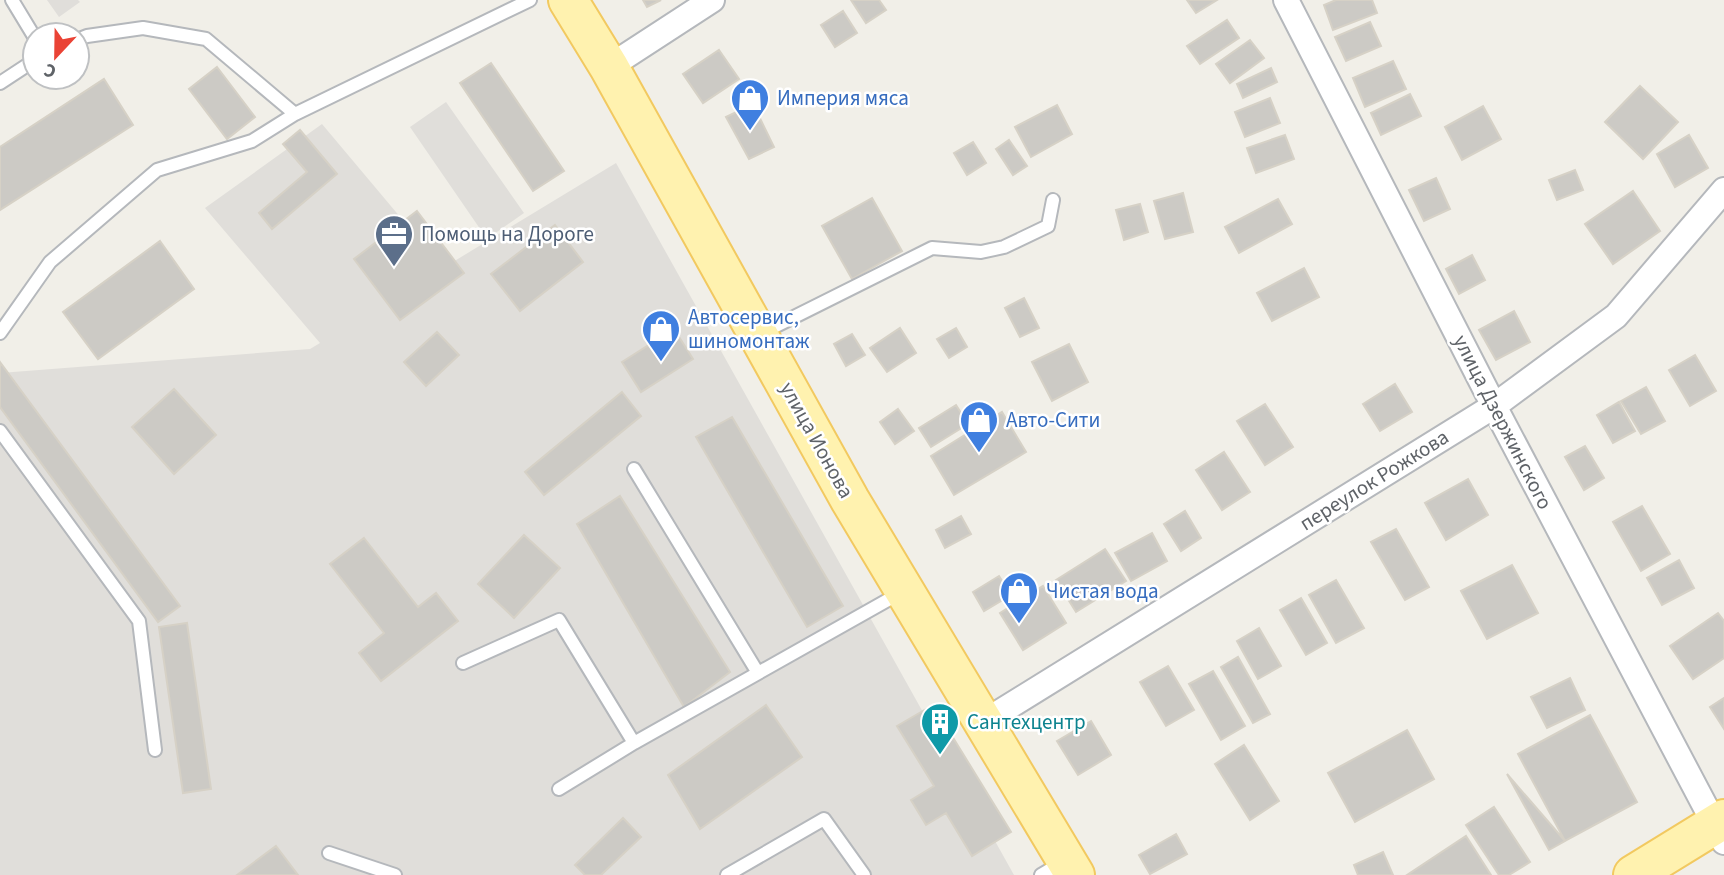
<svg xmlns="http://www.w3.org/2000/svg" width="1724" height="875" font-family="'Source Sans 3',sans-serif">
  <rect width="100%" height="100%" fill="#f1efe8"/>
  <path fill="#e0deda" d="M47,0H78L80,2L59,17Z
    M446,102L524,213L487,239L410,127Z
    M322,124L443,268L616,163L1014,875H0V373L310,349L320,343L205,208Z"/>
  <path fill="#cccac5" stroke="#d6d1c6" stroke-width="2" d="M643,0H661L647,7Z
    M851,0H879L886,10L866,23Z
    M1187,0H1217L1196,13Z
    M1336,0H1372L1377,13L1333,30L1324,5Z
    M843,11L857,33L835,47L821,25Z
    M1227,20L1239,38L1200,64L1187,46Z
    M1370,22L1381,46L1346,61L1335,37Z
    M1250,40L1264,58L1230,83L1216,64Z
    M719,50L739,79L703,103L683,74Z
    M1393,61L1406,89L1365,107L1353,78Z
    M491,63L564,171L533,191L460,83Z
    M217,67L255,117L227,139L189,89Z
    M1271,68L1277,82L1243,98L1237,84Z
    M104,79L133,125L0,210V147Z
    M1640,86L1678,122L1643,159L1605,122Z
    M1410,94L1421,116L1381,135L1371,113Z
    M1270,98L1280,123L1245,137L1235,112Z
    M753,104L774,147L749,159L726,117Z
    M1057,105L1072,134L1031,157L1015,127Z
    M1483,106L1501,139L1462,160L1445,127Z
    M300,130L337,174L272,229L259,213L307,172L283,144Z
    M1285,135L1294,159L1256,173L1247,148Z
    M1689,135L1708,168L1675,187L1657,154Z
    M1009,140L1027,166L1013,175L996,149Z
    M973,142L986,163L967,175L954,153Z
    M1575,170L1583,190L1557,200L1549,180Z
    M1436,178L1450,209L1424,221L1409,190Z
    M1633,191L1660,231L1613,264L1585,224Z
    M1183,193L1193,232L1165,239L1154,201Z
    M872,198L902,251L852,279L822,226Z
    M1278,199L1292,224L1239,253L1225,227Z
    M1140,204L1148,232L1124,240L1116,210Z
    M417,211L464,273L400,320L354,259Z
    M555,225L583,262L520,311L491,274Z
    M160,241L194,289L98,359L63,312Z
    M1472,255L1485,280L1459,294L1446,269Z
    M1304,268L1319,297L1272,321L1257,293Z
    M1024,298L1039,328L1020,337L1005,308Z
    M1514,311L1530,342L1496,360L1479,330Z
    M900,328L916,353L887,372L870,348Z
    M956,328L967,347L949,358L937,339Z
    M674,329L693,359L641,392L622,362Z
    M437,332L459,355L426,386L404,362Z
    M852,334L865,355L846,366L834,344Z
    M1069,344L1088,382L1052,401L1032,362Z
    M1695,355L1716,391L1690,406L1669,370Z
    M0,362L180,606L158,622L0,407Z
    M1395,384L1412,412L1380,431L1363,404Z
    M1646,387L1665,421L1641,434L1621,401Z
    M174,389L216,435L174,474L132,427Z
    M622,392L641,416L544,495L525,472Z
    M1619,402L1635,431L1613,443L1597,415Z
    M1265,404L1293,447L1265,465L1237,421Z
    M956,405L968,424L931,447L919,428Z
    M898,409L914,431L895,444L880,422Z
    M1002,412L1026,452L954,495L931,456Z
    M732,417L843,606L807,627L696,437Z
    M1585,446L1604,478L1584,490L1565,457Z
    M1224,452L1250,492L1222,510L1196,470Z
    M1468,479L1488,515L1446,540L1425,503Z
    M620,496L730,672L684,707L577,524Z
    M1642,506L1670,554L1641,571L1613,522Z
    M1185,511L1201,538L1181,551L1164,524Z
    M961,516L971,534L945,548L936,530Z
    M1396,529L1429,587L1405,600L1371,542Z
    M1152,533L1167,561L1131,581L1115,553Z
    M524,535L560,568L514,618L478,584Z
    M364,538L418,607L436,593L458,621L381,681L359,653L384,633L330,564Z
    M1105,549L1126,581L1076,612L1056,580Z
    M1679,560L1694,588L1662,605L1647,578Z
    M1512,565L1538,613L1487,639L1461,591Z
    M999,576L1011,595L984,611L973,592Z
    M1336,580L1364,628L1336,643L1309,595Z
    M1043,586L1066,623L1023,650L1000,613Z
    M1301,598L1327,643L1306,655L1280,610Z
    M1718,613L1724,621V658L1693,679L1670,646Z
    M187,623L211,789L183,793L159,627Z
    M1259,628L1281,666L1258,679L1237,641Z
    M1238,657L1270,714L1253,723L1221,667Z
    M1168,666L1194,710L1166,726L1140,682Z
    M1213,671L1245,726L1221,740L1189,684Z
    M1570,678L1585,710L1547,728L1531,697Z
    M1724,698V729L1710,707Z
    M766,705L802,757L700,829L668,775Z
    M933,705L1011,832L972,856L946,813L926,825L911,800L934,786L897,726Z
    M1590,715L1637,802L1565,841L1518,754Z
    M1091,721L1111,755L1078,775L1057,741Z
    M1407,730L1434,779L1355,822L1328,773Z
    M1244,745L1279,801L1250,820L1215,764Z
    M1507,774L1565,841L1549,850Z
    M1494,807L1530,862L1509,875H1499L1466,825Z
    M623,818L641,837L601,875H585L575,865Z
    M1176,834L1187,854L1150,874L1139,855Z
    M1466,836L1491,875H1407Z
    M276,846L298,875H237Z
    M1383,852L1393,875H1358L1354,865Z"/>
  <g fill="none" stroke-linecap="round" stroke-linejoin="round">
    <defs>
      <path id="service" d="M12,0L35,38
        M77,40L87,36L143,28L206,39L295,114L530,0
        M0,83L35,60
        M0,333L50,262L157,170L252,141L295,114
        M762,333L932,248L981,252L1004,247L1048,226L1053,200
        M0,431L139,621L155,750
        M634,469L758,673
        M463,663L559,620L634,743
        M559,789L634,743L902,592
        M329,853L395,875
        M727,875L824,819L864,875
        M1041,875L1063,862"/>
      <path id="minor" d="M1286,0L1494,406L1724,842
        M609,67L712,0
        M984,722L1494,406L1616,316L1724,190"/>
      <path id="primary" d="M568,0L609,67L850,500L1075,875
        M1633,875L1724,819"/>
    </defs>
    <use href="#service" stroke="#b5b8bc" stroke-width="16"/>
    <use href="#minor" stroke="#b5b8bc" stroke-width="28"/>
    <use href="#primary" stroke="#f2c960" stroke-width="42"/>
    <use href="#service" stroke="#fff" stroke-width="12"/>
    <use href="#minor" stroke="#fff" stroke-width="24"/>
    <use href="#primary" stroke="#fff2af" stroke-width="38"/>
  </g>
  <defs>
    <symbol id="shop-pin" viewBox="-11 -11 22 30"><path d="M0 17L-7.5 6A9.5 9.5 0 1 1 7.5 6Z" fill="#3f7fe0" stroke="#fff"/><path d="M-5-2.5h2.3a2.7 3.5 0 0 1 5.4 0H5L5.5 6h-11ZM-1.5-2.5h3a1.5 2.3 0 0 0-3 0Z" fill="#fff"/></symbol>
    <symbol id="office-pin" viewBox="-11 -11 22 30"><path d="M0 17L-7.5 6A9.5 9.5 0 1 1 7.5 6Z" fill="#5c6f8a" stroke="#fff"/><path d="M-6-3h4V-5.5h4V-3h4V5H-6ZM-1-4.5V-3h2v-1.5ZM-6 0V1H6V0Z" fill="#fff"/></symbol>
    <symbol id="building-pin" viewBox="-11 -11 22 30"><path d="M0 17L-7.5 6A9.5 9.5 0 1 1 7.5 6Z" fill="#0f9aa8" stroke="#fff"/><path d="M-4-6H4V6H1V3H-1V6H-4ZM-2.5-4.3h1.7v1.8h-1.7ZM.8-4.3h1.7v1.8H.8ZM-2.5-1h1.7V.8h-1.7ZM.8-1h1.7V.8H.8Z" fill="#fff"/></symbol>
  </defs>
  <g fill-rule="evenodd">
    <use href="#shop-pin" x="728" y="76" width="44" height="60"/>
    <use href="#office-pin" x="372" y="212" width="44" height="60"/>
    <use href="#shop-pin" x="639" y="307" width="44" height="60"/>
    <use href="#shop-pin" x="957" y="398" width="44" height="60"/>
    <use href="#shop-pin" x="997" y="569" width="44" height="60"/>
    <use href="#building-pin" x="918" y="700" width="44" height="60"/>
  </g>
  <g text-anchor="middle" dominant-baseline="central" stroke-width="5" stroke-linejoin="round" paint-order="stroke">
    <g font-size="21" fill="#366cbe" stroke="#fff" text-anchor="start">
      <text x="777" y="98">Империя мяса</text>
      <text x="688" y="317">Автосервис,<tspan x="688" dy="24">шиномонтаж</tspan></text>
      <text x="1006" y="420">Авто-Сити</text>
      <text x="1046" y="591">Чистая вода</text>
    </g>
    <g font-size="21" fill="#4e5e75" stroke="#fff" text-anchor="start">
      <text x="421" y="234">Помощь на Дороге</text>
    </g>
    <g font-size="21" fill="#5f6368" stroke="#fff">
      <text transform="translate(1503 422) rotate(63)">улица Дзержинского</text>
      <text transform="translate(817 440) rotate(61)">улица Ионова</text>
      <text transform="translate(1374 480) rotate(-32)">переулок Рожкова</text>
    </g>
    <g font-size="21" fill="#0d838f" stroke="#fff" text-anchor="start">
      <text x="967" y="722">Сантехцентр</text>
    </g>
  </g>
  <g transform="translate(56 56) rotate(202)"><circle r="33" fill="#ffffff" stroke="#bfc1c3" stroke-width="2"/>
  <path d="M0-5L12 26L0 18L-12 26Z" fill="#ea4335"/>
  <text y="-10" font-size="19" font-weight="bold" text-anchor="middle" fill="#5f6368">С</text>
  </g>
</svg>
